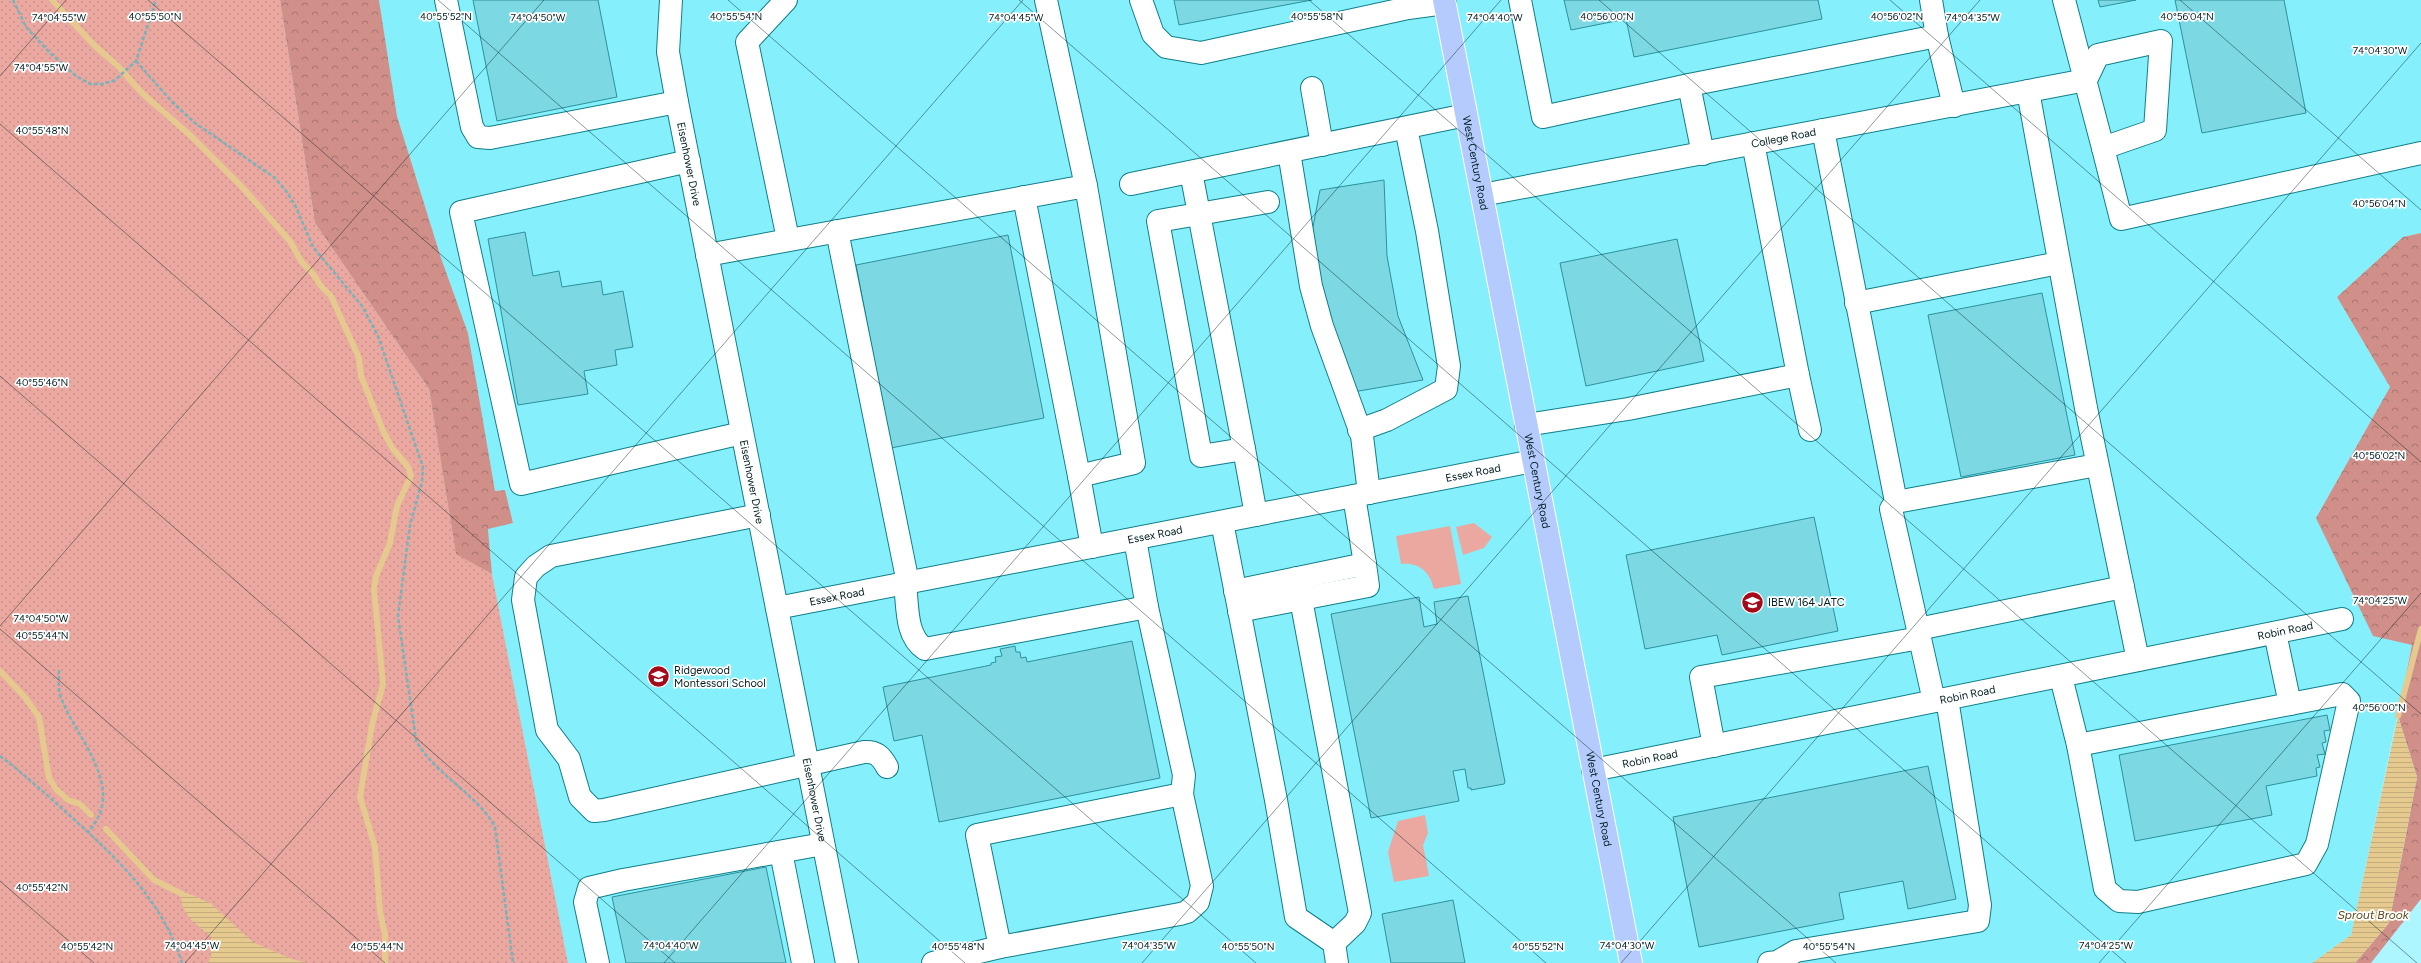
<svg xmlns="http://www.w3.org/2000/svg" width="2421" height="963" font-family="Figtree,sans-serif">
  <defs>
    <pattern id="grass-dots" width="8" height="8" patternUnits="userSpaceOnUse"><rect width="8" height="8" fill="#eaa8a1"/><path d="M2 2h.1M6 6h.1" fill="none" stroke="#c7908a" stroke-width="1.8" stroke-linecap="round"/></pattern>
    <pattern id="forest-crowns" width="20" height="18" patternUnits="userSpaceOnUse"><rect width="20" height="18" fill="#d18f89"/><path d="M2 6a3 3 0 1 1 6 0M12 15a3 3 0 1 1 6 0" fill="none" stroke="#a7746f"/></pattern>
    <pattern id="water-rules" width="6" height="5" patternUnits="userSpaceOnUse"><rect width="6" height="5" fill="#e5c98f"/><path d="M0 2.5h6" fill="none" stroke="#c3ac7b"/></pattern>
  </defs>
  <rect width="100%" height="100%" fill="#aef6ff"/>
  <path fill="#85f0fc" d="M379,0H2421V233L2403,237L2337,297L2390,387L2316,518L2412,645L2351,935L2312,963H568L492,574L488,528L513,523L505,490L495,491L468,333L441,258L397,116Z"/>
  <path fill="url(#grass-dots)" d="M0,0H280L315,223L429,389L456,553L492,574L568,963H0Z"/>
  <path fill="url(#forest-crowns)" d="M280,0H379L397,116L441,258L468,333L495,491L505,490L513,523L488,529L492,574L456,554L429,389L315,223Z
    M2421,233V899L2371,963H2355L2389,923L2417,777L2398,716L2412,645L2373,636L2316,518L2390,387L2337,297L2403,237Z"/>
  <path fill="#eaa8a1" d="M1474,523L1492,537L1484,548L1463,555L1456,527Z
    M1450,526L1461,584L1434,589C1430,572 1419,562 1401,564L1396,536Z
    M1425,815L1428,833L1423,845L1429,876L1394,882L1388,852L1398,821Z"/>
  <path fill="url(#water-rules)" d="M2398,716L2417,777L2389,923L2355,963H2312L2351,935Z
    M183,891L210,903L253,942L292,959L308,963H208L211,956V937C198,925 175,911 183,891Z"/>
  <g fill="none" stroke-linecap="round" stroke-linejoin="round">
    <path stroke="#e5c98f" stroke-width="6" d="M52,0L94,45L119,67L141,92L192,137L242,187L290,241L301,261L313,274L321,286L331,296L359,358L361,376L384,433L393,449L408,467L411,476L397,506L390,543L376,576L374,589L383,684L372,725L360,797L375,847L380,912L385,935V963
      M0,671L24,696L39,717L49,778L56,789L68,800L80,804L91,815
      M2398,716L2421,629
      M106,829L154,880L182,894"/>
  </g>
  <path fill="#7cd9e4" stroke="#2d919c" d="M473,0H598L617,97L497,121Z
    M1174,0H1312L1179,25Z
    M1564,0H1818L1822,19L1634,57L1626,19L1571,30Z
    M2098,0H2136L2100,7Z
    M2175,0H2284L2306,113L2202,133Z
    M1384,180L1387,256L1398,316L1423,380L1353,392L1318,280L1312,232L1320,190Z
    M525,232L533,276L559,271L562,287L601,281L603,295L623,291L633,347L615,350L617,365L584,371L588,394L518,405L488,239Z
    M1008,235L1044,418L891,448L856,265Z
    M1677,239L1704,361L1586,386L1560,263Z
    M2042,293L2075,455L1961,477L1928,315Z
    M1814,517L1838,631L1722,655L1717,635L1645,649L1626,555Z
    M1468,596L1505,782L1504,784L1471,790V788H1468L1465,769L1453,771L1459,801L1371,818L1331,614L1419,597L1424,627L1437,624L1434,602Z
    M1132,641L1160,778L939,822L922,735L894,741L883,687L991,665V663L996,662L995,657L1002,656L1000,649L1015,646L1016,652H1020L1021,658L1026,657L1027,662Z
    M2327,715L2330,730L2324,731L2326,742L2322,743L2325,754L2317,755L2320,767L2316,768L2317,776L2266,786L2272,815L2135,841L2119,755Z
    M1928,766L1956,899L1908,909L1903,881L1839,893L1844,919L1699,947L1673,817Z
    M766,867L786,963H626L612,897Z
    M1453,900L1465,963H1391L1382,914Z"/>
  <g fill="none" stroke-linecap="round" stroke-linejoin="round">
    <defs>
      <g id="minor">
        <path d="M446,0L472,127L478,137L490,138L677,102"/>
        <path id="s1" d="M671,0L668,52L677,102L847,963"/>
        <path d="M786,0L747,42L788,239"/>
        <path d="M1046,0L1086,186"/>
        <path d="M1141,0L1153,34L1166,47L1201,53L1408,8L1445,3"/>
        <path d="M1520,0L1543,117L1689,85L1937,36L1931,0"/>
        <path d="M2064,0L2103,148"/>
        <path d="M1937,36L1954,106"/>
        <path d="M2086,80L2098,55L2161,41L2155,130L2103,148L2121,219L2421,153"/>
        <path d="M1689,85L1703,154"/>
        <path d="M1312,88L1322,145"/>
        <path d="M2028,91L2086,408L2138,660"/>
        <path d="M1823,130L1896,502L1891,509L1934,701"/>
        <path d="M1289,152L1311,286L1322,326L1362,436L1369,493"/>
        <path d="M689,161L461,212L521,484L742,433"/>
        <path d="M1191,172L1244,449"/>
        <path d="M1131,184L1466,115"/>
        <path id="s2" d="M1482,195L2086,80"/>
        <path d="M1024,197L1079,476"/>
        <path d="M837,231L908,583"/>
        <path d="M707,255L1086,186L1134,463L1079,476L1092,547"/>
        <path d="M1856,303L2059,263"/>
        <path d="M1798,375L1810,430"/>
        <path d="M1526,425L1628,409L1798,375L1753,143"/>
        <path d="M1359,430L1387,420L1446,389L1449,366L1427,231L1406,128"/>
        <path d="M1896,502L2097,465"/>
        <path d="M759,515L551,556L536,566L526,577L523,600L547,730L569,759L580,797L594,811L604,810L864,752C876,751 881,756 887,767"/>
        <path d="M1256,515L1244,449L1201,456L1158,221L1268,202"/>
        <path d="M1222,522L1276,800L1296,917L1334,943"/>
        <path d="M1297,578L1360,913L1355,923L1334,943L1337,963"/>
        <path d="M905,584C908,606 905,636 925,649L1147,607"/>
        <path d="M1235,591L1365,564L1354,496"/>
        <path id="s3" d="M777,608L1533,461"/>
        <path d="M1239,611L1368,586L1365,564"/>
        <path d="M1918,629L2123,587"/>
        <path d="M2061,677L2078,745L2105,889L2119,901L2138,902L2306,864L2317,844L2349,701L2342,694L2290,704"/>
        <path d="M2078,745L2290,704L2275,633"/>
        <path d="M1714,746L1701,677L1920,638"/>
        <path id="s4" d="M1593,770L2342,619"/>
        <path d="M781,852L803,963"/>
        <path d="M1000,947L977,835L1182,794"/>
        <path d="M598,963L585,902L589,888L623,880L823,844"/>
        <path d="M933,963L1000,947L1180,914L1187,912L1198,902L1202,886L1182,794L1184,775L1147,607L1135,539"/>
        <path d="M1769,963L1777,962L1796,951L1978,921L1980,905L1947,699"/>
      </g>
      <g id="major">
        <path id="s5" d="M1444,0L1631,963"/>
      </g>
    </defs>
    <use href="#minor" stroke="#0f7f89" stroke-width="24"/>
    <use href="#major" stroke="#fff" stroke-width="24"/>
    <path stroke="#79b3ba" stroke-width="2.5" stroke-dasharray="4 2" stroke-linecap="butt" d="M13,0L26,27L49,52L76,76L90,84H103L115,80L136,61L156,0
      M136,61L173,103L195,123L275,178L286,191L295,205L313,247L362,306L378,336L423,467L422,482L410,525L398,616L416,740C433,774 476,792 495,827L513,963
      M59,670C59,678 58,688 60,695C75,738 129,788 88,832
      M0,756C24,774 47,795 69,815C116,857 163,901 182,963"/>
    <use href="#minor" stroke="#fff" stroke-width="22"/>
    <use href="#major" stroke="#b5cbfd" stroke-width="22"/>
  </g>
  <path fill="none" stroke="#001c1f" stroke-width="1" stroke-opacity="0.45" d="M148,0L1256,963M438,0L1546,963M728,0L1836,963M1019,0L2126,963M1309,0L2417,963M1599,0L2421,714M1890,0L2421,462M2180,0L2421,210M0,76L66,0M0,124L965,963M0,376L675,963M0,626L544,0M0,629L385,963M0,881L94,963M185,963L1023,0M664,963L1501,0M1142,963L1980,0M1621,963L2421,43M2099,963L2421,593"/>
  <defs>
    <symbol id="school-disc" viewBox="-11 -11 22 22"><circle r="9.5" fill="#a40a19" stroke="#fff"/><path d="M0-5L7-2L0 1L-7-2ZM-4 1L0 2.5L4 1V4Q0 6-4 4Z" fill="#fff"/></symbol>
  </defs>
  <g fill-rule="evenodd">
    <use href="#school-disc" x="1740" y="590" width="25" height="25"/>
    <use href="#school-disc" x="646" y="664" width="25" height="25"/>
  </g>
  <g text-anchor="middle" dominant-baseline="central" stroke-width="3.5" stroke-linejoin="round" paint-order="stroke">
    <g font-size="11" fill="#001c1f" stroke="#fff">
      <text stroke="none"><textPath href="#s2" startOffset="307">College Road</textPath></text>
      <text stroke="none"><textPath href="#s5" startOffset="166">West Century Road</textPath></text>
      <text stroke="none"><textPath href="#s1" startOffset="166">Eisenhower Drive</textPath></text>
      <text stroke="none"><textPath href="#s3" startOffset="709">Essex Road</textPath></text>
      <text stroke="none"><textPath href="#s1" startOffset="490">Eisenhower Drive</textPath></text>
      <text stroke="none"><textPath href="#s5" startOffset="490">West Century Road</textPath></text>
      <text stroke="none"><textPath href="#s3" startOffset="385">Essex Road</textPath></text>
      <text stroke="none"><textPath href="#s3" startOffset="61">Essex Road</textPath></text>
      <text stroke="none"><textPath href="#s4" startOffset="706">Robin Road</textPath></text>
      <text stroke="none"><textPath href="#s4" startOffset="382">Robin Road</textPath></text>
      <text stroke="none"><textPath href="#s4" startOffset="58">Robin Road</textPath></text>
      <text stroke="none"><textPath href="#s1" startOffset="814">Eisenhower Drive</textPath></text>
      <text stroke="none"><textPath href="#s5" startOffset="814">West Century Road</textPath></text>
    </g>
    <g font-size="11" fill="#001c1f" stroke="#fff" text-anchor="start">
      <text x="1768" y="602">IBEW 164 JATC</text>
      <text x="674" y="670">Ridgewood<tspan x="674" dy="13">Montessori School</tspan></text>
    </g>
    <g font-size="12" font-style="italic" fill="#5c491c" stroke="#fff">
      <text x="2373" y="915">Sprout Brook</text>
    </g>
  </g>
  <g font-size="10" text-anchor="middle" fill="#001c1f" stroke="#fff" stroke-width="3.5" stroke-linejoin="round" paint-order="stroke">
    <text x="155" y="20">40°55'50"N</text>
    <text x="446" y="20">40°55'52"N</text>
    <text x="1317" y="20">40°55'58"N</text>
    <text x="1607" y="20">40°56'00"N</text>
    <text x="1897" y="20">40°56'02"N</text>
    <text x="2187" y="20">40°56'04"N</text>
    <text x="736" y="20">40°55'54"N</text>
    <text x="59" y="21">74°04'55"W</text>
    <text x="538" y="21">74°04'50"W</text>
    <text x="1495" y="21">74°04'40"W</text>
    <text x="1016" y="21">74°04'45"W</text>
    <text x="1973" y="21">74°04'35"W</text>
    <text x="2380" y="54">74°04'30"W</text>
    <text x="41" y="71">74°04'55"W</text>
    <text x="42" y="134">40°55'48"N</text>
    <text x="2379" y="207">40°56'04"N</text>
    <text x="42" y="386">40°55'46"N</text>
    <text x="2379" y="459">40°56'02"N</text>
    <text x="2380" y="604">74°04'25"W</text>
    <text x="41" y="622">74°04'50"W</text>
    <text x="42" y="639">40°55'44"N</text>
    <text x="2379" y="711">40°56'00"N</text>
    <text x="42" y="891">40°55'42"N</text>
    <text x="192" y="949">74°04'45"W</text>
    <text x="671" y="949">74°04'40"W</text>
    <text x="1149" y="949">74°04'35"W</text>
    <text x="1627" y="949">74°04'30"W</text>
    <text x="2106" y="949">74°04'25"W</text>
    <text x="87" y="950">40°55'42"N</text>
    <text x="377" y="950">40°55'44"N</text>
    <text x="958" y="950">40°55'48"N</text>
    <text x="1248" y="950">40°55'50"N</text>
    <text x="1538" y="950">40°55'52"N</text>
    <text x="1829" y="950">40°55'54"N</text>
  </g>
</svg>
